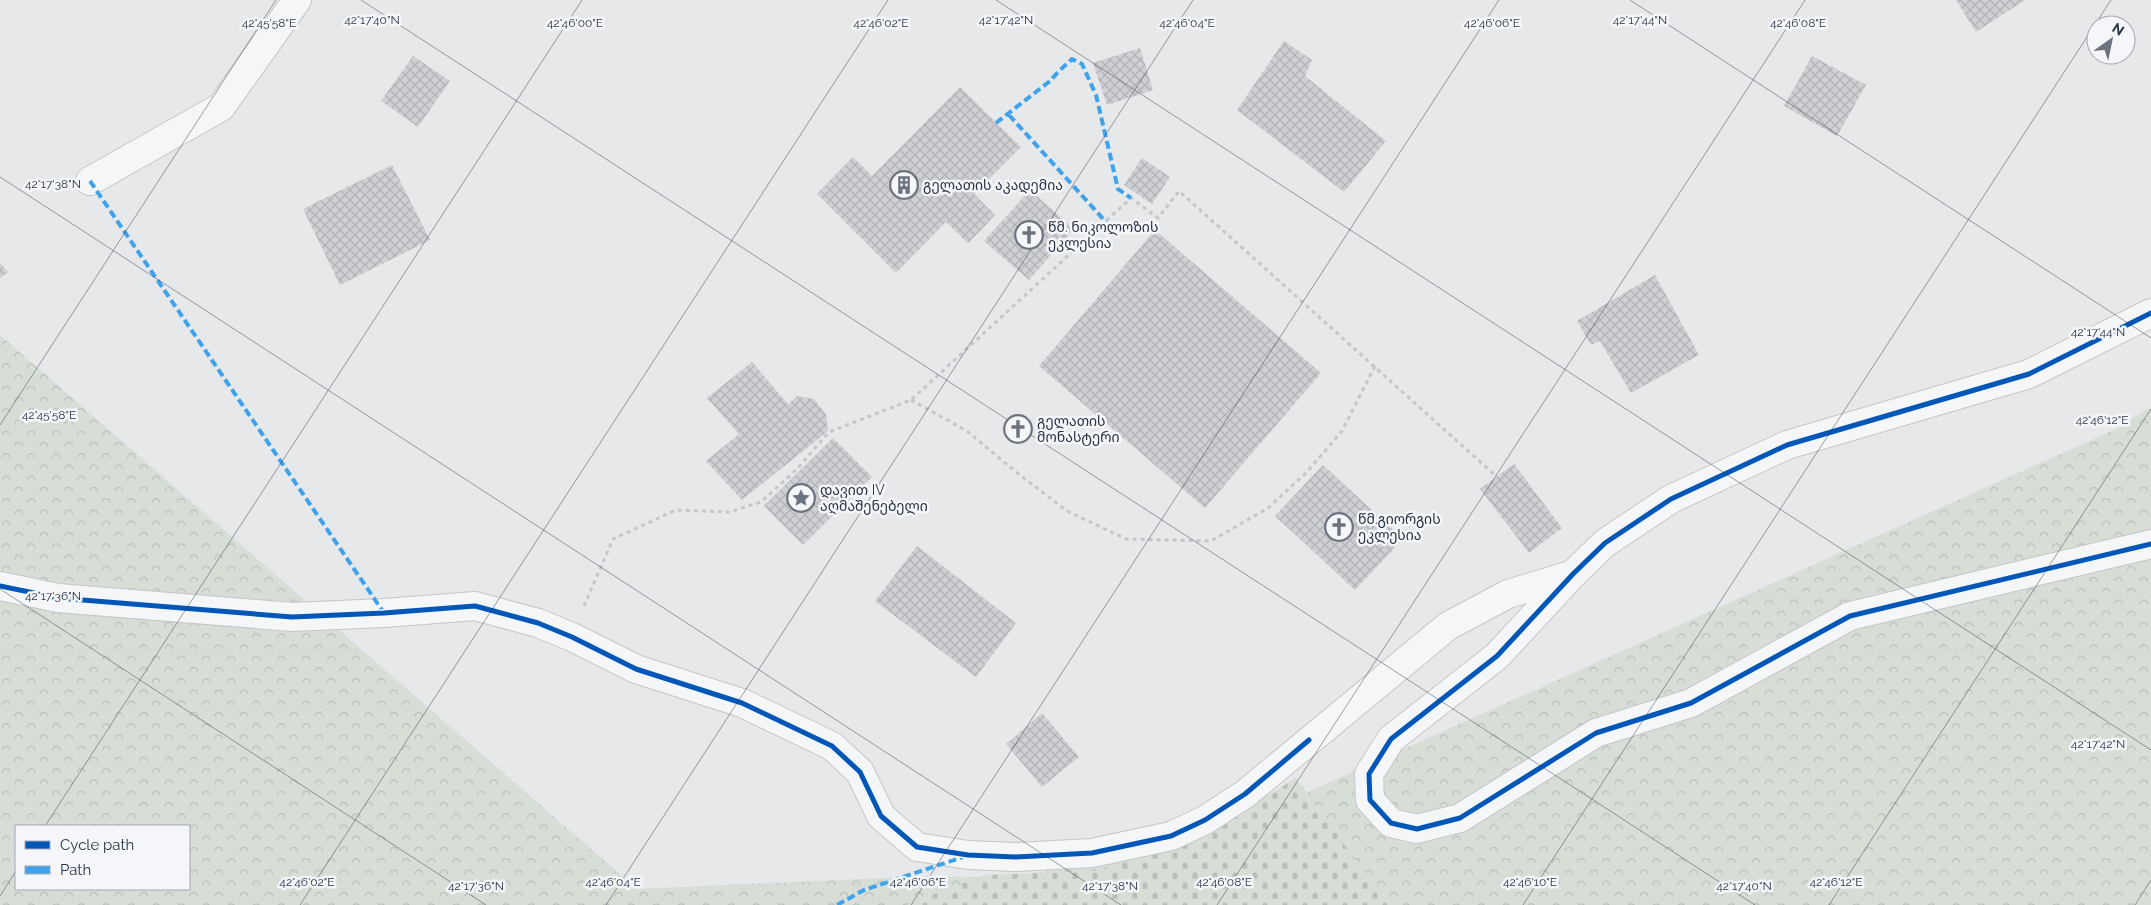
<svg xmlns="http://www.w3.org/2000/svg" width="2151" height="905" font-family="Raleway,'Noto Sans Georgian',sans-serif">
  <defs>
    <pattern id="forest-crowns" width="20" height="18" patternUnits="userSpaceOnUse" patternTransform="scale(1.25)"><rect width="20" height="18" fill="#d6ded6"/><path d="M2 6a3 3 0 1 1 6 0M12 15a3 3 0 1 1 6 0" fill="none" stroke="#b8bfb9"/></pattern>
    <pattern id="cemetery-stones" width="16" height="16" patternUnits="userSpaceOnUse" patternTransform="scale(1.25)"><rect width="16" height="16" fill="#d6ded6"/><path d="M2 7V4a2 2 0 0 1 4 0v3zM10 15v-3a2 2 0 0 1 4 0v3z" fill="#b8bfb9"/></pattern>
    <pattern id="building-cross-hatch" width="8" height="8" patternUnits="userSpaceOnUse" patternTransform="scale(1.25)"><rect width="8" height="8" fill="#ced0d3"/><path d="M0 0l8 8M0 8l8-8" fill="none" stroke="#b1b3b6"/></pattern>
  </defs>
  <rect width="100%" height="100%" fill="#e6e8ea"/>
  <path fill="url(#forest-crowns)" fill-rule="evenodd" d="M0,335L637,889L930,876L1003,878L1179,850L2118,428L2151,407V905H0ZM16,826H189V889H16Z"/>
  <path fill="url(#cemetery-stones)" d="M1296,778L1388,905H905L985,875L1095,871L1193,841Z"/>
  <path fill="url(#building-cross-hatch)" d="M1956,0H2025L1976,32Z
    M1284,41L1312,60L1305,76L1386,141L1344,192L1237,110Z
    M1140,48L1153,90L1107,105L1093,63Z
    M413,56L450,81L418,127L381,101Z
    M1812,56L1866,85L1837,136L1784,106Z
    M960,87L1021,147L974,194L995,215L980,231L968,243L946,222L896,273L817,194L853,157L872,176Z
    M1142,158L1170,177L1152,204L1124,185Z
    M392,165L430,240L340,285L303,209Z
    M1030,190L1074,229L1029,280L984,241Z
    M1155,230L1321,373L1205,508L1039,366Z
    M0,263L8,272L0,278Z
    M1655,275L1699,355L1631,393L1600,341L1591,345L1577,321Z
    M752,362L788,404L797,396L814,399L826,414L828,431L742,500L706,461L739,434L707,398Z
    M833,438L872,477L803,545L764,506Z
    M1514,464L1562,528L1529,553L1480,489Z
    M1323,465L1403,539L1355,590L1275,516Z
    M917,546L1016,623L976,677L875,601Z
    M1042,713L1079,757L1042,787L1006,744Z"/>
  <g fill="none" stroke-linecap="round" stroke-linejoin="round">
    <defs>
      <path id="minor" d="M90,181L221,107L297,0
        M2151,313L2029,374L1787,445L1671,499L1605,543L1573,574L1497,656L1391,739L1369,774L1370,800L1391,823L1417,829L1460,818L1596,733L1691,703L1850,616L2151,544
        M0,586L58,598L292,617L384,613L475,606L538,623L572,637L636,669L742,703L832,746L860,772L881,816L917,847L968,855L1015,857L1092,853L1171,836L1205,820L1245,794L1448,626L1508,594L1571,575"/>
    </defs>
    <use href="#minor" stroke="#c4c6c8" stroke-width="30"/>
    <path stroke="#c5c6ca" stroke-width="3" stroke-dasharray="4 4" stroke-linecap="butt" d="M911,400L967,431L1016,472L1067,511L1126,539L1211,541L1268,508L1306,473L1342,431L1375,366
      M584,606L613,539L676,510L729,512L761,502L796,470L829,432L911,400L1131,198L1158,218L1179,191L1497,477"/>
    <use href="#minor" stroke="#f5f6f7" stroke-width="28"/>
    <path stroke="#3ea3ec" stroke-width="4" stroke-dasharray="8 4" stroke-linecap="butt" d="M1009,115L1106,222
      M996,123L1050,81L1058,72L1072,59L1082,64L1096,95L1118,189L1131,198
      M90,181L384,613
      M837,905L864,890L963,857"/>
    <defs>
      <path id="cycleway" d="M2151,313L2029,374L1787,445L1671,499L1605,543L1573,574L1497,656L1391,739L1369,774L1370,800L1391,823L1417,829L1460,818L1596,733L1691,703L1850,616L2151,544
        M0,586L58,598L292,617L384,613L475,606L538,623L572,637L636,669L742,703L832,746L860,772L881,816L917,847L968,855L1015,857L1092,853L1171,836L1205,820L1245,794L1309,740"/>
    </defs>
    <use href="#cycleway" stroke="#f4f6f9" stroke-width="8"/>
    <use href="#cycleway" stroke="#0057b8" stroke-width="5"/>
  </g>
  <path fill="none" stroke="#2b3445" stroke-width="1" stroke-opacity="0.45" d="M361,0L1755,905M996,0L2151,750M1630,0L2151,338M0,177L1121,905M0,425L276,0M0,589L486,905M45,826L582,0M0,896L16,871M300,905L888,0M606,905L1193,0M911,905L1499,0M1217,905L1805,0M1523,905L2111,0M1829,905L2151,409M2135,905L2151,880"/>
  <defs>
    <symbol id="building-ring" viewBox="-11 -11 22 22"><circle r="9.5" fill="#f4f6f9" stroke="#6c737f" stroke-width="1.5"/><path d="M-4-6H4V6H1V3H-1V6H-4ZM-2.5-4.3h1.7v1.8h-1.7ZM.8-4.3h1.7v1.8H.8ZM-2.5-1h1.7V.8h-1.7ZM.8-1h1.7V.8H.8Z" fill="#6c737f"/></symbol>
    <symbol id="church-ring" viewBox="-11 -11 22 22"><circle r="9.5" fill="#f4f6f9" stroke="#6c737f" stroke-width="1.5"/><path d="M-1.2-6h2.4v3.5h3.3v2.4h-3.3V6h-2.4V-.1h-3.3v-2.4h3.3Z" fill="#6c737f"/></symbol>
    <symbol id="sight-ring" viewBox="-11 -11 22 22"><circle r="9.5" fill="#f4f6f9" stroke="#6c737f" stroke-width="1.5"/><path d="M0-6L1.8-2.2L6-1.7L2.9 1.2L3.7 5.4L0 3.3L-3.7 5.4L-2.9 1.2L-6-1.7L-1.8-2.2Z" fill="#6c737f"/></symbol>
  </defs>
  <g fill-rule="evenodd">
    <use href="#building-ring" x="888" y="169" width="32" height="32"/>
    <use href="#church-ring" x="1013" y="219" width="32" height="32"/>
    <use href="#church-ring" x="1002" y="413" width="32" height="32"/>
    <use href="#sight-ring" x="785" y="482" width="32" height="32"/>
    <use href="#church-ring" x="1323" y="511" width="32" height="32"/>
  </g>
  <g text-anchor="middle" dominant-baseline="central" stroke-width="5" stroke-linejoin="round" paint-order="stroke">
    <g font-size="14" fill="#2b3445" stroke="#f4f6f9" text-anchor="start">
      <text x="923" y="185">გელათის აკადემია</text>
      <text x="1048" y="227">წმ. ნიკოლოზის<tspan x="1048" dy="16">ეკლესია</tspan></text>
      <text x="1037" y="421">გელათის<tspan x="1037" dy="16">მონასტერი</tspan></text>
      <text x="820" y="490">დავით IV<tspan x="820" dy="16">აღმაშენებელი</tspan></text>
      <text x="1358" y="519">წმ.გიორგის<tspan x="1358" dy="16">ეკლესია</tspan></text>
    </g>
  </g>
  <g font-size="12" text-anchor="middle" fill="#2b3445" stroke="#f4f6f9" stroke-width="5" stroke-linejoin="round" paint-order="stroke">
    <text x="372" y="24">42°17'40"N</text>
    <text x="1006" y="24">42°17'42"N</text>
    <text x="1640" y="24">42°17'44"N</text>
    <text x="881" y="27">42°46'02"E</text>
    <text x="1187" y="27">42°46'04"E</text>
    <text x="1492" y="27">42°46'06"E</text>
    <text x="1798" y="27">42°46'08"E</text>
    <text x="269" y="27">42°45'58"E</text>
    <text x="575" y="27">42°46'00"E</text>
    <text x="53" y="188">42°17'38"N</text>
    <text x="2098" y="336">42°17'44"N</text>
    <text x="49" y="419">42°45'58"E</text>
    <text x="2102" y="424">42°46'12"E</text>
    <text x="53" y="600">42°17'36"N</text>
    <text x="2098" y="748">42°17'42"N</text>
    <text x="307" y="886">42°46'02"E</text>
    <text x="613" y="886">42°46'04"E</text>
    <text x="918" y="886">42°46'06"E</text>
    <text x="1224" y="886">42°46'08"E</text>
    <text x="1530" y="886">42°46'10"E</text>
    <text x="1836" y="886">42°46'12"E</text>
    <text x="476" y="890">42°17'36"N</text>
    <text x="1110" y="890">42°17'38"N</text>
    <text x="1744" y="890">42°17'40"N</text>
  </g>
  <rect x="15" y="825" width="175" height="65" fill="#f4f6f9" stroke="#a4a8b1"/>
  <rect x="25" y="841" width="25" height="8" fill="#0057b8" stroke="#a4a8b1"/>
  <text x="60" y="850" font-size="15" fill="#2b3445">Cycle path</text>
  <rect x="25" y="866" width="25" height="8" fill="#3ea3ec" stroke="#a4a8b1"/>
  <text x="60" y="875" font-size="15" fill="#2b3445">Path</text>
  <g transform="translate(2111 40) rotate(33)"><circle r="24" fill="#f4f6f9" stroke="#a4a8b1"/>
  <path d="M0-4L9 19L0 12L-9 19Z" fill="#6c737f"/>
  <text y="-8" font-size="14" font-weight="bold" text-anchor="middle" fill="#2b3445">N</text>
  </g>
</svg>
